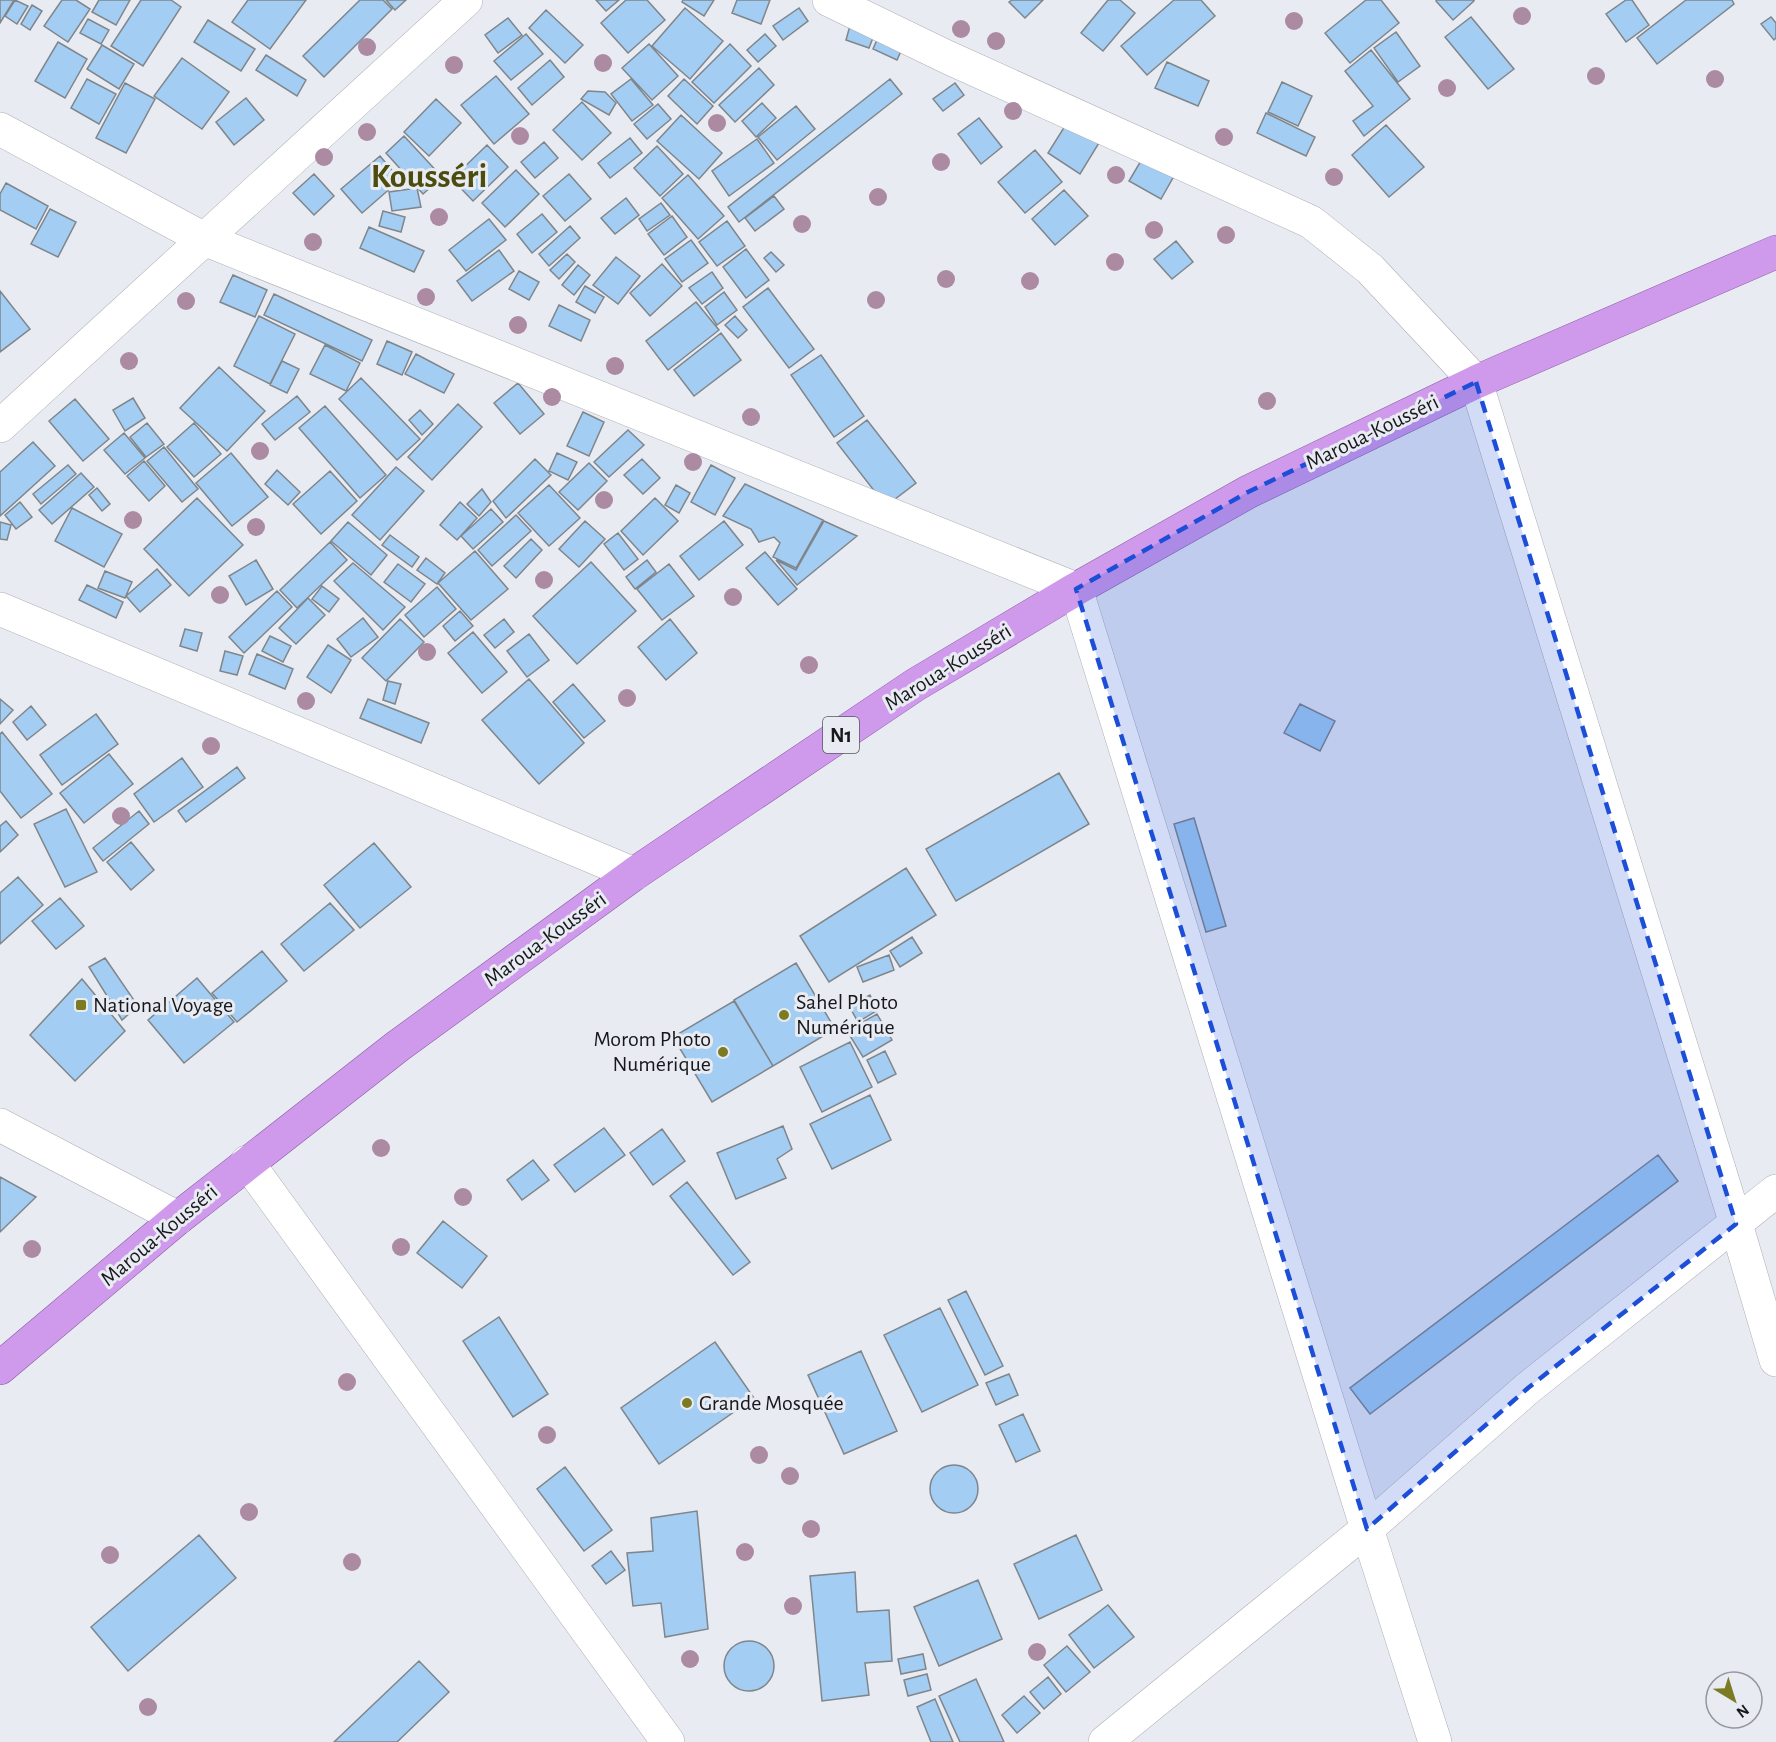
<svg xmlns="http://www.w3.org/2000/svg" width="1776" height="1742" font-family="'Alegreya Sans',sans-serif">
  <rect width="100%" height="100%" fill="#e9ebf3"/>
  <path fill="#a3cdf3" stroke="#7f868b" stroke-width="1.5" d="M0,0H14L0,23Z
    M15,0L28,6L17,24L5,16Z
    M62,0H76L90,9L68,42L44,26Z
    M99,0H130L116,25L92,12Z
    M141,0H171L181,7L143,66L111,46Z
    M248,0H306L270,49L232,22Z
    M360,0H383L392,9L324,77L303,56Z
    M386,0H406L395,10Z
    M596,0H619L606,11Z
    M626,0H647L665,20L628,53L601,23Z
    M683,0H714L704,16L682,2Z
    M737,0H770L761,24L732,13Z
    M1012,0H1043L1025,18L1009,2Z
    M1108,0H1120L1135,13L1103,51L1081,33Z
    M1174,0H1201L1215,16L1147,75L1121,46Z
    M1366,0H1381L1399,23L1350,63L1325,33Z
    M1437,0H1474V1L1453,20L1436,1Z
    M1626,0H1632L1649,25L1626,42L1606,14Z
    M1686,0H1732L1734,4L1657,64L1637,38Z
    M32,5L42,11L30,30L21,24Z
    M685,8L723,41L690,79L652,46Z
    M799,8L808,21L783,40L773,26Z
    M546,10L583,45L565,63L529,28Z
    M1471,17L1514,69L1488,89L1445,37Z
    M1771,17L1776,23V38L1774,40L1761,24Z
    M508,18L522,35L498,53L485,35Z
    M88,19L109,30L101,44L80,33Z
    M208,20L255,49L241,71L194,42Z
    M851,22L876,30L869,48L846,40Z
    M1396,32L1420,66L1398,82L1374,48Z
    M880,33L904,44L897,60L873,49Z
    M526,34L543,54L511,80L494,61Z
    M765,34L776,46L758,62L747,50Z
    M58,42L87,59L65,98L35,81Z
    M649,44L678,76L652,100L622,68Z
    M730,44L751,66L714,103L692,82Z
    M102,45L134,64L119,89L87,69Z
    M1371,50L1410,99L1364,136L1353,121L1373,106L1345,71Z
    M266,55L306,80L297,96L256,70Z
    M182,58L229,92L202,129L154,96Z
    M550,60L564,77L532,105L518,88Z
    M1167,62L1209,81L1198,106L1155,88Z
    M759,68L774,85L735,122L719,105Z
    M496,76L529,114L494,144L461,105Z
    M87,79L116,94L99,124L71,108Z
    M631,79L653,105L632,121L611,94Z
    M684,79L713,106L697,124L668,96Z
    M890,79L902,94L739,222L728,207Z
    M1282,82L1312,96L1298,126L1268,112Z
    M125,83L155,99L126,153L96,138Z
    M955,83L964,95L943,111L933,99Z
    M588,91L605,92L616,103L609,115L581,99Z
    M246,98L264,120L234,145L216,122Z
    M436,99L461,123L429,156L404,132Z
    M582,102L611,133L582,160L553,130Z
    M762,103L776,118L756,137L742,121Z
    M658,104L671,119L647,139L634,124Z
    M796,106L815,129L777,160L758,137Z
    M1266,113L1315,137L1306,156L1257,133Z
    M681,115L722,153L699,179L657,141Z
    M979,118L1002,147L981,164L958,134Z
    M1070,118L1102,138L1080,174L1048,153Z
    M1386,125L1424,167L1389,197L1352,155Z
    M404,136L442,177L423,194L386,153Z
    M630,138L642,153L610,178L598,163Z
    M757,139L774,163L729,196L712,171Z
    M544,142L558,158L535,178L521,162Z
    M487,145L508,167L473,201L452,179Z
    M657,146L683,174L660,196L634,168Z
    M1035,150L1062,182L1025,213L998,182Z
    M380,156L400,180L362,213L341,189Z
    M1142,159L1174,176L1161,199L1129,181Z
    M516,170L539,194L505,227L482,203Z
    M314,174L334,196L314,215L293,193Z
    M569,174L591,199L565,221L543,196Z
    M688,175L724,216L698,239L662,198Z
    M6,183L48,206L36,229L0,210V194Z
    M417,188L421,207L392,211L389,192Z
    M1064,190L1088,216L1055,245L1032,219Z
    M774,196L784,209L755,231L745,218Z
    M626,198L639,215L615,234L601,218Z
    M661,203L670,215L647,231L639,219Z
    M50,209L76,222L58,257L31,244Z
    M383,211L405,217L401,232L379,226Z
    M542,214L557,232L532,253L517,234Z
    M672,216L687,237L664,255L648,234Z
    M489,219L506,240L466,271L449,250Z
    M727,221L745,246L717,266L699,242Z
    M570,226L580,238L549,266L539,254Z
    M369,227L424,251L414,272L360,248Z
    M691,240L708,263L682,282L665,259Z
    M1176,241L1193,262L1172,279L1154,259Z
    M746,249L769,280L746,298L723,267Z
    M499,250L514,271L472,301L457,281Z
    M771,252L784,265L776,272L764,258Z
    M567,254L575,262L559,279L550,270Z
    M616,257L640,276L618,304L593,285Z
    M662,264L682,286L650,316L630,293Z
    M578,265L590,275L574,295L562,285Z
    M519,271L539,282L529,300L509,289Z
    M712,272L723,288L702,304L689,288Z
    M233,275L267,290L255,317L220,302Z
    M585,286L604,297L595,313L576,302Z
    M768,288L814,349L789,368L743,307Z
    M0,291L30,329L0,352Z
    M724,292L737,310L717,325L705,307Z
    M274,294L372,340L362,361L264,315Z
    M696,302L719,330L668,370L646,341Z
    M559,305L590,320L581,341L549,326Z
    M259,316L295,334L270,384L234,366Z
    M735,316L747,330L738,338L725,325Z
    M721,333L741,360L694,396L674,370Z
    M387,341L412,352L402,375L377,364Z
    M325,345L360,363L346,391L310,374Z
    M416,354L454,374L444,393L405,374Z
    M821,355L864,416L834,437L791,375Z
    M282,361L299,369L287,393L270,385Z
    M219,367L265,411L227,451L180,408Z
    M361,378L420,439L397,460L339,399Z
    M518,383L544,414L520,434L494,403Z
    M297,396L310,412L275,440L262,424Z
    M133,398L145,418L125,431L113,410Z
    M75,399L109,439L83,461L49,421Z
    M458,404L482,427L432,480L408,457Z
    M325,406L386,475L360,498L299,428Z
    M420,410L433,424L422,435L409,420Z
    M583,412L604,422L589,456L567,446Z
    M867,420L916,483L886,506L837,443Z
    M147,423L164,444L146,457L130,437Z
    M194,423L221,454L194,477L167,447Z
    M628,430L644,445L609,477L594,462Z
    M124,433L145,458L125,474L104,450Z
    M33,442L55,466L0,516V472Z
    M164,447L198,489L182,502L147,461Z
    M231,453L268,497L232,526L196,483Z
    M557,453L577,462L568,480L549,471Z
    M535,459L551,475L506,518L493,501Z
    M642,459L660,478L643,494L624,475Z
    M144,461L165,486L149,501L127,476Z
    M589,463L607,481L578,510L559,492Z
    M68,465L76,474L41,504L33,494Z
    M711,465L735,478L715,515L691,502Z
    M396,467L424,491L380,540L352,515Z
    M277,470L300,492L288,505L265,484Z
    M330,471L357,501L321,534L293,504Z
    M81,473L94,487L52,524L39,510Z
    M745,484L823,520L796,568L773,557L780,543L774,537L759,542L751,529L723,516Z
    M549,485L580,518L549,546L518,513Z
    M676,485L690,493L679,513L665,505Z
    M97,488L110,504L102,511L89,495Z
    M482,489L491,502L479,516L467,504Z
    M197,498L243,545L189,596L144,549Z
    M655,498L678,521L643,555L621,531Z
    M20,502L32,517L16,529L5,515Z
    M460,502L477,518L457,540L440,525Z
    M72,508L122,534L104,567L55,541Z
    M491,509L503,522L473,549L461,536Z
    M516,515L531,531L492,566L478,550Z
    M585,521L605,539L579,567L559,549Z
    M724,521L743,545L699,580L680,556Z
    M824,521L857,536L797,585L776,560L796,570Z
    M0,522L11,525L7,540L0,539Z
    M348,522L387,555L371,575L331,541Z
    M618,533L638,559L624,570L604,544Z
    M390,535L419,557L412,567L382,545Z
    M531,539L542,550L516,578L504,566Z
    M330,542L347,560L297,608L280,590Z
    M475,551L508,589L471,620L438,583Z
    M765,552L797,589L778,605L746,568Z
    M426,558L445,573L437,584L417,570Z
    M256,560L273,589L246,605L229,576Z
    M647,560L656,572L635,589L626,577Z
    M591,562L636,611L577,664L533,616Z
    M353,563L405,607L383,630L334,581Z
    M398,564L425,584L411,602L384,582Z
    M669,564L694,596L662,620L637,589Z
    M157,569L171,585L140,612L126,596Z
    M105,571L132,582L125,598L98,588Z
    M87,585L123,602L116,618L79,600Z
    M322,586L339,599L329,612L312,599Z
    M437,587L456,609L424,637L405,615Z
    M277,591L292,607L244,653L229,637Z
    M308,598L325,615L296,644L279,628Z
    M460,611L473,626L455,641L443,626Z
    M363,618L378,637L351,657L337,639Z
    M400,619L424,642L386,681L362,658Z
    M504,619L514,632L495,648L484,635Z
    M670,619L697,653L666,680L638,647Z
    M185,629L202,633L197,651L180,646Z
    M473,632L507,672L482,693L448,653Z
    M529,634L549,660L527,677L507,651Z
    M270,636L291,646L283,662L262,651Z
    M328,645L351,660L331,693L307,677Z
    M225,651L243,656L237,675L220,671Z
    M257,654L293,669L285,689L249,674Z
    M529,679L584,743L539,784L482,720Z
    M388,681L401,684L395,704L383,700Z
    M573,684L605,721L584,738L553,702Z
    M0,699L13,710L0,724Z
    M368,699L429,723L421,743L360,718Z
    M1300,704L1335,721L1320,751L1284,733Z
    M31,706L46,725L27,740L13,722Z
    M96,714L118,744L62,785L40,755Z
    M2,732L52,794L21,818L0,791V734Z
    M109,754L133,784L84,823L60,793Z
    M182,758L203,787L154,822L134,794Z
    M237,767L245,778L186,822L178,811Z
    M1059,773L1089,824L956,901L926,849Z
    M66,809L97,872L65,887L34,824Z
    M139,811L149,824L103,861L93,848Z
    M1194,818L1226,926L1206,932L1174,824Z
    M6,821L18,835L0,852V826Z
    M131,842L154,870L131,890L107,862Z
    M374,843L411,887L360,928L324,885Z
    M906,868L936,915L829,982L800,936Z
    M18,877L43,905L0,944V893Z
    M60,898L84,926L56,949L32,921Z
    M330,903L354,930L304,971L281,944Z
    M912,937L922,953L900,967L890,951Z
    M262,951L287,981L237,1022L212,993Z
    M889,955L894,970L863,982L857,967Z
    M105,958L138,1006L122,1020L89,967Z
    M796,963L835,1029L773,1066L734,1000Z
    M197,978L234,1022L184,1063L148,1020Z
    M82,979L125,1031L75,1081L30,1035Z
    M870,995L878,1010L858,1022L849,1006Z
    M734,1001L773,1066L712,1102L673,1037Z
    M877,1014L892,1040L863,1057L847,1031Z
    M850,1042L872,1087L822,1112L800,1067Z
    M885,1051L896,1074L878,1083L867,1060Z
    M870,1095L891,1140L832,1169L810,1124Z
    M783,1126L792,1149L777,1159L786,1178L736,1199L717,1153Z
    M604,1128L625,1155L575,1192L554,1165Z
    M662,1129L685,1161L653,1185L630,1153Z
    M1658,1155L1678,1181L1370,1414L1350,1388Z
    M533,1160L549,1180L522,1200L507,1180Z
    M0,1177L36,1197L0,1232Z
    M687,1182L750,1262L733,1275L670,1196Z
    M443,1221L487,1256L462,1288L417,1253Z
    M966,1291L1003,1366L985,1375L948,1300Z
    M940,1308L978,1385L922,1412L884,1335Z
    M499,1317L548,1394L513,1417L463,1341Z
    M715,1342L754,1398L659,1464L621,1408Z
    M861,1351L897,1431L844,1454L808,1375Z
    M1009,1374L1018,1395L996,1405L986,1383Z
    M1023,1414L1040,1451L1016,1462L999,1425Z
    M930 1489a24 24 0 1 1 48 0a24 24 0 1 1-48 0Z
    M565,1467L612,1530L584,1551L537,1489Z
    M697,1511L708,1629L665,1637L661,1603L633,1606L627,1553L653,1551L651,1518Z
    M199,1535L236,1578L128,1671L91,1627Z
    M1076,1535L1102,1590L1039,1619L1014,1564Z
    M611,1551L625,1570L606,1584L592,1566Z
    M855,1572L857,1612L889,1610L892,1661L865,1663L869,1695L822,1701L810,1576Z
    M978,1580L1002,1639L939,1666L914,1607Z
    M1108,1605L1134,1637L1094,1668L1069,1635Z
    M724 1666a25 25 0 1 1 50 0a25 25 0 1 1-50 0Z
    M1067,1646L1090,1672L1066,1692L1044,1665Z
    M923,1654L926,1669L901,1674L898,1659Z
    M419,1661L449,1692L397,1742H334Z
    M927,1674L931,1690L908,1696L904,1680Z
    M1048,1677L1061,1694L1044,1709L1030,1692Z
    M976,1679L1004,1742H960L939,1696Z
    M1024,1696L1040,1713L1017,1733L1002,1715Z
    M935,1699L953,1742H931L917,1707Z"/>
  <g fill="none" stroke-linecap="round" stroke-linejoin="round">
    <defs>
      <path id="minor" d="M829,0L947,57L1311,222L1370,269L1476,382L1736,1224L1776,1360
        M0,129L204,239L1076,589L1367,1529L1435,1742
        M0,426L466,0
        M0,609L634,874
        M0,1125L178,1218
        M247,1162L668,1742
        M1105,1742L1367,1529L1528,1388L1776,1191"/>
      <path id="trunk" d="M0,1368L178,1218L398,1046L634,874L915,685L1076,589L1248,492L1476,382L1776,252"/>
    </defs>
    <use href="#minor" stroke="#adaeb6" stroke-width="34"/>
    <use href="#trunk" stroke="#885ca0" stroke-width="34"/>
    <use href="#minor" stroke="#fff" stroke-width="33"/>
    <use href="#trunk" stroke="#d09aec" stroke-width="33"/>
  </g>
  <g fill="#ac8aa1">
    <circle cx="1522" cy="16" r="9"/>
    <circle cx="1294" cy="21" r="9"/>
    <circle cx="961" cy="29" r="9"/>
    <circle cx="996" cy="41" r="9"/>
    <circle cx="367" cy="47" r="9"/>
    <circle cx="603" cy="63" r="9"/>
    <circle cx="454" cy="65" r="9"/>
    <circle cx="1596" cy="76" r="9"/>
    <circle cx="1715" cy="79" r="9"/>
    <circle cx="1447" cy="88" r="9"/>
    <circle cx="1013" cy="111" r="9"/>
    <circle cx="717" cy="123" r="9"/>
    <circle cx="367" cy="132" r="9"/>
    <circle cx="520" cy="136" r="9"/>
    <circle cx="1224" cy="137" r="9"/>
    <circle cx="324" cy="157" r="9"/>
    <circle cx="941" cy="162" r="9"/>
    <circle cx="1116" cy="175" r="9"/>
    <circle cx="1334" cy="177" r="9"/>
    <circle cx="878" cy="197" r="9"/>
    <circle cx="439" cy="217" r="9"/>
    <circle cx="802" cy="224" r="9"/>
    <circle cx="1154" cy="230" r="9"/>
    <circle cx="1226" cy="235" r="9"/>
    <circle cx="313" cy="242" r="9"/>
    <circle cx="1115" cy="262" r="9"/>
    <circle cx="946" cy="279" r="9"/>
    <circle cx="1030" cy="281" r="9"/>
    <circle cx="426" cy="297" r="9"/>
    <circle cx="876" cy="300" r="9"/>
    <circle cx="186" cy="301" r="9"/>
    <circle cx="518" cy="325" r="9"/>
    <circle cx="129" cy="361" r="9"/>
    <circle cx="615" cy="366" r="9"/>
    <circle cx="552" cy="397" r="9"/>
    <circle cx="1267" cy="401" r="9"/>
    <circle cx="751" cy="417" r="9"/>
    <circle cx="260" cy="451" r="9"/>
    <circle cx="693" cy="462" r="9"/>
    <circle cx="604" cy="500" r="9"/>
    <circle cx="133" cy="520" r="9"/>
    <circle cx="256" cy="527" r="9"/>
    <circle cx="544" cy="580" r="9"/>
    <circle cx="220" cy="595" r="9"/>
    <circle cx="733" cy="597" r="9"/>
    <circle cx="427" cy="652" r="9"/>
    <circle cx="809" cy="665" r="9"/>
    <circle cx="627" cy="698" r="9"/>
    <circle cx="306" cy="701" r="9"/>
    <circle cx="211" cy="746" r="9"/>
    <circle cx="121" cy="816" r="9"/>
    <circle cx="381" cy="1148" r="9"/>
    <circle cx="463" cy="1197" r="9"/>
    <circle cx="401" cy="1247" r="9"/>
    <circle cx="32" cy="1249" r="9"/>
    <circle cx="347" cy="1382" r="9"/>
    <circle cx="547" cy="1435" r="9"/>
    <circle cx="759" cy="1455" r="9"/>
    <circle cx="790" cy="1476" r="9"/>
    <circle cx="249" cy="1512" r="9"/>
    <circle cx="811" cy="1529" r="9"/>
    <circle cx="745" cy="1552" r="9"/>
    <circle cx="110" cy="1555" r="9"/>
    <circle cx="352" cy="1562" r="9"/>
    <circle cx="793" cy="1606" r="9"/>
    <circle cx="1037" cy="1652" r="9"/>
    <circle cx="690" cy="1659" r="9"/>
    <circle cx="148" cy="1707" r="9"/>
  </g>
  <path fill="#1d4ed8" fill-opacity="0.2" stroke="#1d4ed8" stroke-width="4.5" stroke-dasharray="12 8" stroke-linejoin="round" d="M1476,382L1736,1224L1528,1388L1367,1529L1076,589L1248,492Z"/>
  <g fill="#7a7b22" stroke="#e9ebf3" stroke-width="2">
    <rect x="75" y="999" width="12" height="12" rx="3"/>
    <circle cx="784" cy="1015" r="6"/>
    <circle cx="723" cy="1052" r="6"/>
    <circle cx="687" cy="1403" r="6"/>
  </g>
  <g text-anchor="middle" dominant-baseline="central" stroke-width="6" stroke-linejoin="round" paint-order="stroke">
    <rect fill="#e9ebf3" stroke="#56575c" stroke-width="1.5" x="823" y="717" width="36" height="36" rx="4.5"/>
    <g font-size="21" font-weight="bold" fill="#17181b">
      <text x="841" y="735">N1</text>
    </g>
    <g font-size="22" fill="#17181b" stroke="#e9ebf3">
      <text transform="translate(1372 432) rotate(-26)">Maroua-Kousséri</text>
      <text transform="translate(948 667) rotate(-32)">Maroua-Kousséri</text>
      <text transform="translate(545 939) rotate(-36)">Maroua-Kousséri</text>
      <text transform="translate(159 1235) rotate(-40)">Maroua-Kousséri</text>
    </g>
    <g font-size="22" fill="#17181b" stroke="#e9ebf3" text-anchor="start">
      <text x="796" y="1002">Sahel Photo<tspan x="796" dy="25">Numérique</tspan></text>
      <text x="93" y="1005">National Voyage</text>
      <text x="711" y="1039" text-anchor="end">Morom Photo<tspan x="711" dy="25">Numérique</tspan></text>
      <text x="699" y="1403">Grande Mosquée</text>
    </g>
    <g font-size="34" font-weight="bold" fill="#4c4c0e" stroke="#e9ebf3">
      <text x="429" y="177">Kousséri</text>
    </g>
  </g>
  <g transform="translate(1734 1700) rotate(142)"><circle r="28" fill="#e9ebf3" stroke="#95979d" stroke-width="1.5"/>
  <path d="M0-4.5L10 22L0 15L-10 22Z" fill="#7a7b22"/>
  <text y="-9" font-size="16" font-weight="bold" text-anchor="middle" fill="#17181b">N</text>
  </g>
</svg>
